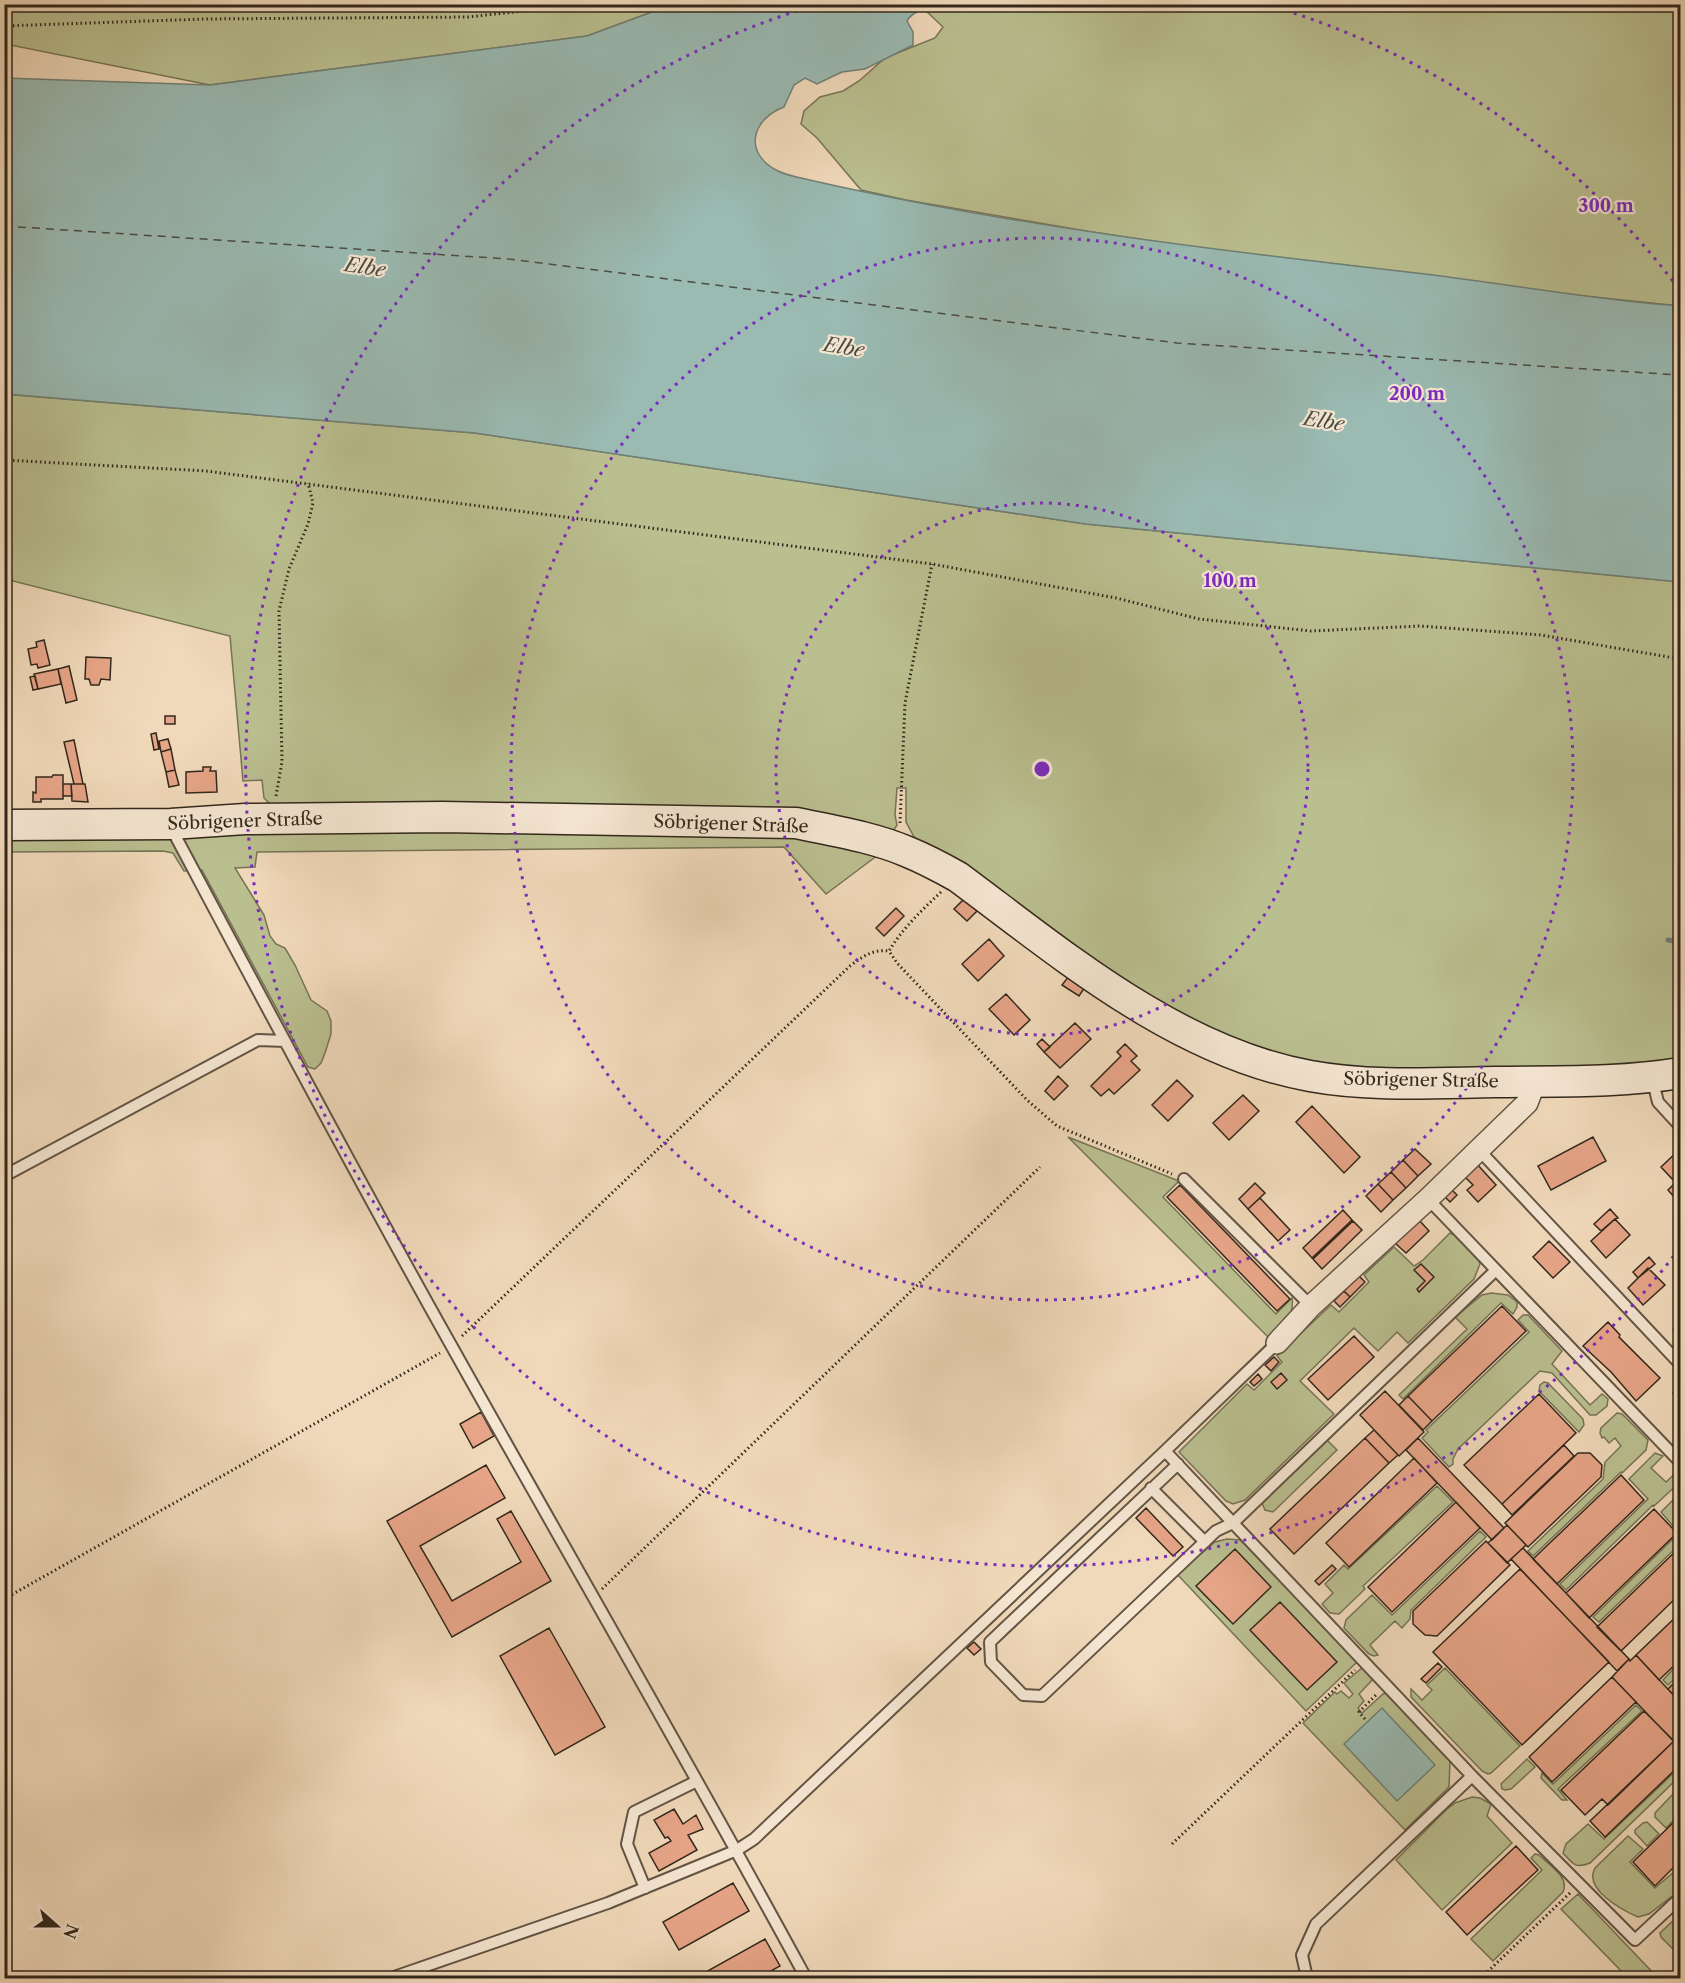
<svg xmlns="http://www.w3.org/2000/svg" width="1685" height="1983" font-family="'Libre Caslon Text',serif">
  <rect width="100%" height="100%" fill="#f0d9ba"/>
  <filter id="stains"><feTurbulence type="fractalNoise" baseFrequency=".00333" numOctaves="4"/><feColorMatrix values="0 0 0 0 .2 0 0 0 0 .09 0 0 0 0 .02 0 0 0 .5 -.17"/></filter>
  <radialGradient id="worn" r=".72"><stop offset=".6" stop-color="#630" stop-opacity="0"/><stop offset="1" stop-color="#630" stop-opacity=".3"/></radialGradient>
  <path fill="#babf90" stroke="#767456" stroke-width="1.5" d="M4,5H671L587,36L210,85L5,44Z
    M928,5H1680V306L1545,292L1421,274L1192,247L1092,232L906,200L861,190L817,138L801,124L804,111L820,97L843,91L859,81L885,58L935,38L943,27L924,9Z
    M4,394L475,433L1086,524L1680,582V1067L1651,1072L1313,1068L1187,1025L920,848L906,822V788H897L895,815L897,825L892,833L270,804L264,798L262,780L243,781L230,636L5,579Z
    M442,830L792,836L878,855L826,894L784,847L257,852L255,867L235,868L264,915L270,936L276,944L285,948L295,965L311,1000L327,1011L331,1021V1034L325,1053L321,1063L315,1069L308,1067L202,870L184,871L173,853L163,851L5,852L4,834Z
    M1068,1137L1179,1181L1163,1197L1276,1314L1292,1298C1295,1316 1282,1328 1271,1340Z
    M1450,1233L1454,1235L1478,1258L1480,1264L1474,1279L1408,1343L1397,1332L1378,1351L1354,1328L1300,1381L1334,1414L1245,1500L1233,1504L1226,1501L1179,1452L1247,1384L1254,1390L1282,1362L1277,1356L1331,1305L1339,1312L1369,1282L1364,1275L1394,1247L1414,1266L1423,1260Z
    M1491,1293L1508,1295L1517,1302V1307L1513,1314L1501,1303L1403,1399L1399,1395L1467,1329L1455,1317L1482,1295Z
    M1523,1315H1528L1562,1351L1552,1364L1590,1405L1602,1394L1608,1399L1607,1406L1596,1415H1590L1552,1373L1540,1371L1458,1449L1453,1459V1464L1449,1467L1422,1438L1428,1432L1426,1430L1529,1332L1518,1320Z
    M1544,1382L1548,1383L1583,1419L1584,1425L1579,1432L1539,1391L1540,1385Z
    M1617,1413L1622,1414L1648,1440L1646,1450L1622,1473L1621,1472L1533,1556L1528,1551L1603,1479L1605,1462L1621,1446L1615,1438L1609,1443L1604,1437L1602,1438L1600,1433L1601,1428Z
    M1326,1439L1337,1450L1273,1512L1265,1510L1262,1503L1265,1499Z
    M1655,1453L1663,1456L1651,1468L1666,1482L1678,1471L1680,1474L1679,1483L1654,1506L1653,1505L1566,1590L1560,1584L1648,1499L1629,1479Z
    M1437,1486L1453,1502L1363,1586L1365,1589L1339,1614L1330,1613L1322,1604L1333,1593L1325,1584L1344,1565L1348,1569Z
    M1680,1493V1544L1599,1622L1593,1617L1679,1533L1661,1512Z
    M1480,1531L1486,1537L1411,1610L1410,1619L1402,1628L1395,1621L1370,1645L1378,1655L1374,1656L1369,1654L1344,1628L1346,1620L1372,1595L1392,1615Z
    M1227,1539L1240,1540L1253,1552L1357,1662L1306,1711L1177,1574L1215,1542Z
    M1680,1662V1674L1668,1685L1663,1680Z
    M1363,1667L1374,1678L1359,1694L1364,1701L1358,1708L1362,1713L1383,1694L1387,1693L1450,1760L1449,1787L1405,1830L1303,1723L1335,1692L1337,1694L1341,1691L1349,1698L1353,1694L1344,1683Z
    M1445,1668L1520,1746L1491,1773L1488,1774L1482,1771L1411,1697V1689L1422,1700L1432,1690L1427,1685Z
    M1636,1705L1642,1711L1558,1789L1567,1800H1562L1541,1778L1542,1773L1553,1784Z
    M1527,1759L1535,1767L1511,1789L1505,1790L1502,1789L1501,1784Z
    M1680,1767V1776L1590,1863C1575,1869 1573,1864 1563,1853L1566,1844L1588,1824L1604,1839Z
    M1673,1794H1678L1680,1797V1814L1666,1828L1655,1817V1813Z
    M1472,1797L1480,1798L1491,1804L1487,1816L1512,1843L1442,1910L1396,1860L1446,1810L1455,1803Z
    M1647,1822L1659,1834L1647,1846L1635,1833V1830L1643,1823Z
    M1628,1836L1643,1849L1630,1862L1655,1888L1675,1871L1680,1877V1890L1649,1914L1638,1917C1622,1910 1583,1889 1595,1868Z
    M1535,1854L1539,1855C1549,1865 1570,1877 1563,1892L1493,1961L1471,1939L1542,1870L1531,1858Z
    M1578,1894L1658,1978H1628L1561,1909Z
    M1680,1916V1956L1661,1937L1660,1933L1677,1917Z"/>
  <path fill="#9abab2" stroke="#708076" stroke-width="1.5" d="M671,5H928C921,13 913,10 907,21L913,32V45L865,69L842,72L817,84L805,78L794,85L784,107C752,119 743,152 776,170C786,176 803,178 814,181C1013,226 1214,250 1416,273C1504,283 1592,300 1680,306V582L1086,524L475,433L5,394V78L210,85L587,36Z
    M1382,1708L1435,1765L1397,1801L1344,1744Z"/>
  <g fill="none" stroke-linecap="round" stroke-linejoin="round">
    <path stroke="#708076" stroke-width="5" d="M1668,940L1680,942"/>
    <path stroke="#4c4c42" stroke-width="1.5" stroke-dasharray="8 6" stroke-linecap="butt" d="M4,226L508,259L1177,343L1680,375"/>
  </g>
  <path fill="#e7a588" stroke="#32281c" stroke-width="1.5" d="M44,640L50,665L38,668L37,664L31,665L28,649L37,647L36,642Z
    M86,657L111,658L110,680L101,679L99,685H91L89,679H85Z
    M69,666L77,700L66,703L58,669Z
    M58,669L61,684L38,689L34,674Z
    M35,676L38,689L33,690L30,677Z
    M165,716H175V724H165Z
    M156,733L159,749L154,750L151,734Z
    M168,739L171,749L161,752L159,741Z
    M74,740L83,784H74L64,742Z
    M171,749L175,770L166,772L161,752Z
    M203,767H211L210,771H216L217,792L186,793V772L203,771Z
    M175,770L179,785L169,787L166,772Z
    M53,775H63V799H41V802H33V792L36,793V777H52Z
    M63,784H71L72,796H63Z
    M71,784H85L88,802L72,801Z
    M964,899L977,911L967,921L954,909Z
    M896,908L904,916L884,936L876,928Z
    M989,939L1004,956L978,981L962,964Z
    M1069,976L1085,987L1079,996L1062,985Z
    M1006,994L1030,1020L1014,1035L989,1009Z
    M1075,1023L1091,1039L1060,1068L1044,1052Z
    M1042,1039L1050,1047L1044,1052L1037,1044Z
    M1125,1044L1137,1056L1131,1061L1140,1070L1114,1094L1109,1089L1101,1096L1091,1086L1121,1056L1117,1052Z
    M1058,1076L1068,1086L1054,1100L1045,1091Z
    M1177,1080L1193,1096L1168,1121L1152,1105Z
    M1243,1095L1259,1111L1229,1140L1213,1123Z
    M1312,1106L1360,1157L1344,1173L1296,1122Z
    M1593,1137L1606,1161L1551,1190L1538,1166Z
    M1415,1149L1431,1164L1418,1176L1403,1160Z
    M1680,1149V1178L1676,1183L1661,1167Z
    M1403,1160L1418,1176L1406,1188L1391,1172Z
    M1476,1163L1496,1185L1478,1202L1467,1190L1473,1185L1464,1176Z
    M1391,1172L1406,1188L1393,1200L1378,1184Z
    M1680,1178V1193L1675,1198L1668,1190Z
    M1255,1183L1265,1193L1248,1209L1239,1199Z
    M1378,1184L1393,1200L1381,1212L1366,1196Z
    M1180,1185L1290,1299L1277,1311L1167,1197Z
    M1450,1188L1457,1195L1450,1202L1443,1195Z
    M1260,1198L1290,1230L1278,1241L1248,1209Z
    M1610,1209L1618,1218L1615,1219L1601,1231L1594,1224Z
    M1343,1210L1352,1220L1312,1258L1303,1248Z
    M1615,1219L1630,1235L1606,1258L1591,1241Z
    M1419,1220L1429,1231L1406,1253L1395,1243Z
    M1353,1221L1362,1230L1322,1269L1313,1259Z
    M1549,1241L1570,1262L1553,1278L1533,1257Z
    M1649,1257L1655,1264L1638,1278L1633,1272Z
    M1421,1264L1434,1277L1419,1292L1417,1289L1425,1281L1414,1270Z
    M1648,1268L1665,1285L1643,1305L1628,1288Z
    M1359,1276L1365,1282L1350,1297L1344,1291Z
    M1344,1291L1350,1297L1340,1307L1334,1301Z
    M1502,1306L1526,1331L1432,1421L1408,1396Z
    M1680,1310V1322L1675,1316Z
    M1608,1322L1620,1335L1619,1337L1660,1378L1636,1401L1611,1372L1583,1346Z
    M1680,1322V1344L1674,1337L1677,1334L1673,1330Z
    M1354,1336L1374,1357L1328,1400L1308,1379Z
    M1274,1357L1279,1362L1271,1371L1265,1365Z
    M1281,1373L1287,1380L1277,1389L1271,1382Z
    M1258,1374L1262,1379L1254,1386L1250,1382Z
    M1680,1387V1401L1673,1393Z
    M1385,1391L1424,1432L1399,1456L1360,1415Z
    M1539,1394L1576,1433L1502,1504L1464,1465Z
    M1408,1396L1432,1421L1423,1430L1399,1405Z
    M481,1412L494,1436L473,1448L460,1424Z
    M1374,1430L1398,1455L1389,1463L1365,1438Z
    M1365,1438L1389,1463L1294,1554L1270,1529Z
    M1418,1438L1504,1528L1492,1540L1406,1450Z
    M1564,1445L1574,1456L1512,1515L1502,1504Z
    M1578,1453H1590L1602,1465L1601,1477L1528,1547L1505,1523Z
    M1414,1458L1437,1483L1349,1567L1326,1543Z
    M486,1465L505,1498L420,1546L452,1601L521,1562L497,1519L511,1511L551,1581L452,1637L387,1521Z
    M1621,1475L1644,1500L1557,1584L1533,1559Z
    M1456,1502L1480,1528L1392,1612L1368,1587Z
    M1146,1508L1183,1547L1173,1556L1136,1518Z
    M1654,1509L1677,1533L1589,1618L1566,1593Z
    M1507,1525L1526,1545L1507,1563L1488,1543Z
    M1486,1541L1510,1565L1437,1636L1425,1635L1413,1624V1611Z
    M1680,1547V1594L1621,1651L1597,1627Z
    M1523,1548L1629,1659L1617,1671L1511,1559Z
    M1235,1549L1271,1587L1233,1624L1196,1586Z
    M1332,1565L1336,1569L1319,1585L1315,1581Z
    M1520,1569L1609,1662L1522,1745L1433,1652Z
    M1280,1602L1337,1662L1307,1690L1250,1630Z
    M1680,1613V1660L1659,1680L1636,1655Z
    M549,1628L605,1727L555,1755L500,1656Z
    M974,1642L981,1649L974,1655L967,1648Z
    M1636,1655L1680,1702V1748L1612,1677L1629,1659L1630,1661Z
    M1438,1663L1442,1667L1426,1683L1421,1679Z
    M1612,1677L1636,1702L1552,1782L1529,1757Z
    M1680,1677V1702L1668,1689Z
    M1644,1711L1674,1741L1608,1805L1602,1799L1585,1815L1561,1790Z
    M1674,1741L1680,1748V1765L1605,1837L1590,1821Z
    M674,1809L683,1824L696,1815L703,1829L688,1835L697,1850L659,1871L649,1853L671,1841L668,1837L665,1838L654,1820Z
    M1680,1816V1861L1655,1886L1633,1862Z
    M1516,1846L1538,1870L1467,1935L1446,1912Z
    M733,1883L749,1911L679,1950L663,1922Z
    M765,1939L780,1966L758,1978H695Z"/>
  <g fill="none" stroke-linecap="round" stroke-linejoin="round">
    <defs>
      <path id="lane" d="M172,827L177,839C267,1008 357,1178 451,1345C569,1556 691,1766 806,1978
        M1652,1078L1658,1102L1680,1126
        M1479,1150L1680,1364
        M4,1176L258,1040L285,1041
        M1184,1179L1311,1306
        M1428,1199L1680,1462
        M1165,1451L1233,1523L1495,1271
        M1178,1464L990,1642L991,1662L1023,1695L1042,1696L1216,1531L1233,1523L1472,1776L1635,1940L1680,1898
        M1151,1488L1205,1542
        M645,1888L627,1844L634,1812L697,1781
        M391,1978L608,1903L737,1850L754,1839L1165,1451L1277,1343
        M1307,1978L1302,1955L1316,1924L1472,1776"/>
      <path id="street" d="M1277,1343L1311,1306L1428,1199L1527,1103L1535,1082"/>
      <path id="secondary" d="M4,825L171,824L245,819L443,817L796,823C834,831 873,837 908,852C925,859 942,868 958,877C1063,955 1177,1052 1310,1076C1370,1087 1434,1083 1495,1082C1556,1081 1620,1083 1680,1073"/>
    </defs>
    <use href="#lane" stroke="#625444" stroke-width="14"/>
    <use href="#street" stroke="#625444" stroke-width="24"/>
    <use href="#secondary" stroke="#32281c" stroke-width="33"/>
    <path stroke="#32281c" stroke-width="3" stroke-dasharray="1.5 3" stroke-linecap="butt" d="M4,26L204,19L468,17L541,9L556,4
      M4,460L206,471L932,564L1116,598L1199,619L1311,631L1420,626L1541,635L1680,659
      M276,796L282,762L279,611L289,569L308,524L313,503L308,483
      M900,823L905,703L932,564
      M941,892C922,910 902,929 889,951L897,963L1027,1100L1057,1126L1172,1174
      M462,1336L851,965C864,956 873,949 889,951
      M602,1589L1040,1167
      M4,1599L440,1353
      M1365,1719L1359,1712L1376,1695
      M1172,1844L1355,1670
      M1481,1978L1571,1892"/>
    <use href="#lane" stroke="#f5e6d2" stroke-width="10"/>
    <use href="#street" stroke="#f5e6d2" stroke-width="21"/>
    <use href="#secondary" stroke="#f5e6d2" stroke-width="30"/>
  </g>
  <g fill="none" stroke="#7b2cbf" stroke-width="3" stroke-dasharray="3 6">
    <circle cx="1042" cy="769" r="266"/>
    <circle cx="1042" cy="769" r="531"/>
    <path d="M1679 1249A797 797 0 1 1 816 5M1268 5A797 797 0 0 1 1679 289"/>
  </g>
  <g text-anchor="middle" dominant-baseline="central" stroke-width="4.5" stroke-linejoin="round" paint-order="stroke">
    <g font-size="18" fill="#32281c" stroke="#f5e6d2">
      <text transform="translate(245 821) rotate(-2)">Söbrigener Straße</text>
      <text transform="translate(731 824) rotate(2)">Söbrigener Straße</text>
      <text transform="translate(1421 1080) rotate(1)">Söbrigener Straße</text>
    </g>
    <g font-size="20" font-style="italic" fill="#4c4c42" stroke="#f5e6d2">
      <text transform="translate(365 267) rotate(8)">Elbe</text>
      <text transform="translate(844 347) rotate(9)">Elbe</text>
      <text transform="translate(1324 421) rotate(9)">Elbe</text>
    </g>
  </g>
  <circle cx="1042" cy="769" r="9" fill="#7b2cbf" stroke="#f5e6d2" stroke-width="3"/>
  <g font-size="18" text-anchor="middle" font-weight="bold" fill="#7b2cbf" stroke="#f5e6d2" stroke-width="4.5" stroke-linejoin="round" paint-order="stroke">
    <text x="1606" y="212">300 m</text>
    <text x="1417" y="400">200 m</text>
    <text x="1230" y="587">100 m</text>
  </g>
  <rect width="1685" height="1983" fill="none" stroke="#f0d9ba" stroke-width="24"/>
  <rect x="6" y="6" width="1673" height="1971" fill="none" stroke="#32281c" stroke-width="3"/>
  <rect x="12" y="12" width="1661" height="1959" fill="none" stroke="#32281c" stroke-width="1.5"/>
  <g transform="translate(57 1926) rotate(111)" stroke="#f5e6d2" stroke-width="4.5" paint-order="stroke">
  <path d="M0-4.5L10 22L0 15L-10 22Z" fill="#32281c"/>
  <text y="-9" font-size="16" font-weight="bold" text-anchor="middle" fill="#32281c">N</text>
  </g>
  <rect width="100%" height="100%" filter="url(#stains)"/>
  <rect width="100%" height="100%" fill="url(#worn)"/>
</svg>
